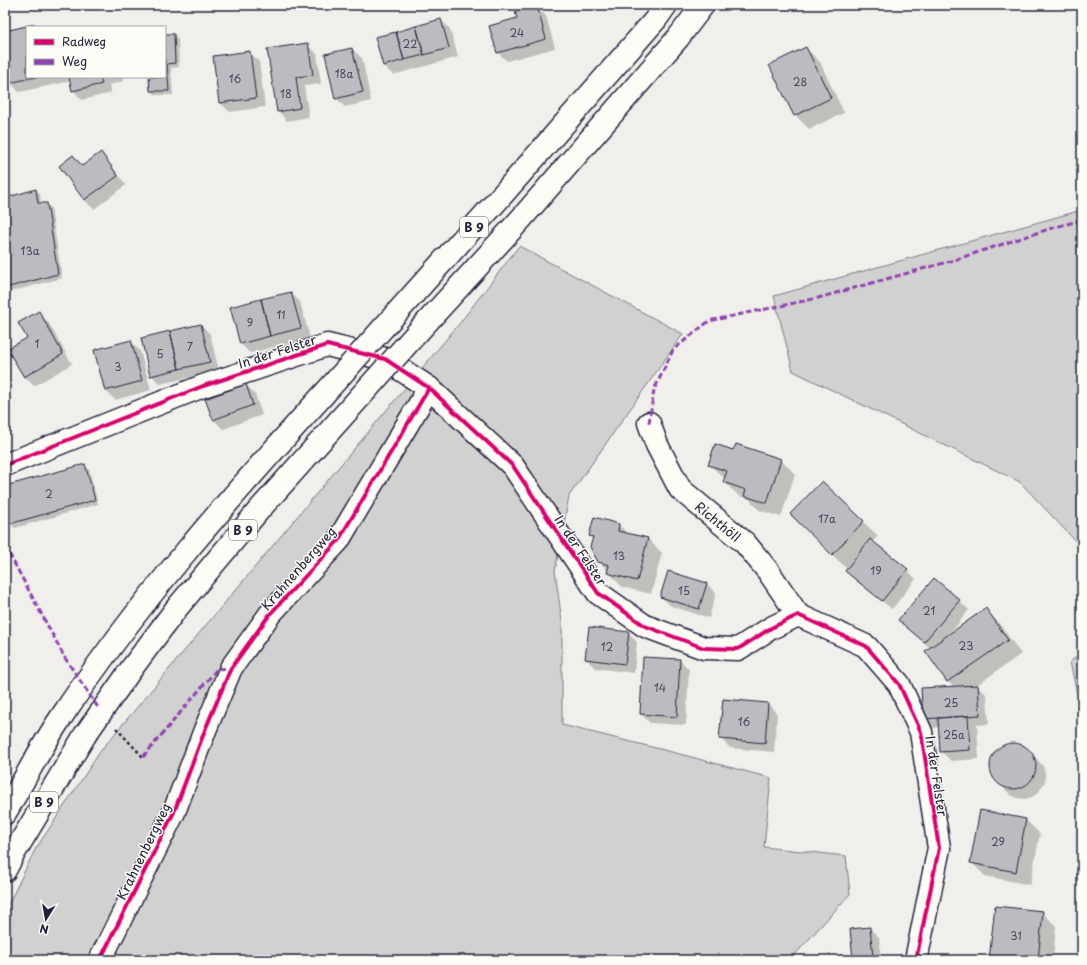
<svg xmlns="http://www.w3.org/2000/svg" width="1087" height="965" font-family="'Playpen Sans',sans-serif">
  <rect width="100%" height="100%" fill="#f0efec"/>
  <filter id="ink" filterUnits="userSpaceOnUse"><feTurbulence type="fractalNoise" baseFrequency=".025" numOctaves="2"/><feDisplacementMap in="SourceGraphic" scale="8" xChannelSelector="R" yChannelSelector="G"/><feConvolveMatrix kernelMatrix="1 2 1 2 8 2 1 2 1" color-interpolation-filters="sRGB"/></filter>
  <g filter="url(#ink)">
    <path fill="#d2d1d1" stroke="#7a7a86" d="M1082,210V548L1020,482L793,371L774,296Z
      M519,246L683,334L569,496L555,571L562,622V725L668,751L771,778L764,847L846,856L850,894L790,960H5V911L35,850L102,749L459,324Z
      M1082,652V716L1070,662Z"/>
    <path fill="#0003" d="M536,7L546,16L555,48L507,61L497,52L518,18Z
      M441,20L450,29L458,57L393,75L384,66Z
      M35,25L37,27H27V77H123L124,81L109,85L111,93L82,100L73,90L71,81L19,92L10,82L8,74H5V31Z
      M165,35H173L178,39L179,67L171,68L173,95H156L151,91L150,77H165Z
      M307,44L317,54L321,84L304,86L309,117L287,121L278,111Z
      M806,48L820,62L844,113L809,129L795,115Z
      M352,49L362,58L371,101L345,107L336,98Z
      M249,52L259,61L265,107L230,112L220,103Z
      M100,154L110,163L126,185L94,209L84,200L73,156L83,166Z
      M36,190L40,194L41,204H46L51,208L62,278L10,292L5,284V199Z
      M291,293L300,302L310,338L250,353L241,344Z
      M38,312L48,322L72,364L34,386L24,376Z
      M201,325L210,334L219,371L160,384L151,375Z
      M131,341L140,351L151,390L115,400L106,391Z
      M246,385L255,394L262,415L223,429L214,420Z
      M734,451L781,460L795,474L781,517L759,510L749,499L739,496L724,482L725,479L710,465Z
      M84,465L89,469L98,504L15,528L10,523L5,505V487Z
      M822,482L878,536L872,542L907,570L916,579L892,609L855,580L846,571L847,569L805,528Z
      M619,525L628,534L648,539L662,553L651,594L622,587L599,561L593,539L590,536Z
      M669,572L707,584L716,593L709,618L671,606L661,597Z
      M934,579L969,610L948,636L985,609L999,623L1021,654L977,685L987,695L989,724L977,725L979,759L951,761L941,751L940,727L933,728L924,719L954,687L948,682L926,651L930,648L899,620Z
      M628,633L637,642L634,673L595,668L586,659Z
      M680,660L689,669L686,725L650,723L641,714Z
      M768,704L777,714L774,752L730,748L720,738Z
      M1007,744H1015L1022,746L1029,750L1043,766L1045,773V781L1042,787L1038,793L1032,797L1025,799L1017,798L1011,795L995,780L992,774L991,767L992,759L995,753L1001,748Z
      M981,811L1026,820L1040,834L1030,885L985,876L971,862Z
      M1042,912L1056,926L1053,960H990Z
      M869,928L879,937L881,960H855L854,959Z"/>
    <path fill="#bcbcc0" stroke="#22223b" d="M537,6L546,39L497,53L489,26L517,18L515,12Z
      M441,19L449,48L424,55L416,26Z
      M35,24L36,27H27V77H36L9,83L5,65V31Z
      M416,26L424,55L404,60L396,32Z
      M396,32L404,60L383,66L375,37Z
      M165,34H174L175,63L167,64L169,91H150L149,77H165Z
      M308,43L313,75L296,77L300,108L277,112L267,49Z
      M806,47L831,98L794,116L769,65Z
      M352,48L363,92L335,99L325,54Z
      M250,51L256,98L219,103L213,56Z
      M69,77H100L102,84L72,91Z
      M101,152L118,176L84,200L59,166L73,155L82,166Z
      M36,189L38,203H47L58,274L5,288V198Z
      M291,292L301,328L270,336L261,299Z
      M261,299L270,336L240,344L230,307Z
      M39,311L63,354L24,377L7,349L27,338L18,323Z
      M201,324L210,362L179,369L170,331Z
      M170,331L179,369L150,376L141,338Z
      M131,340L142,381L105,391L94,350Z
      M246,384L253,405L213,420L205,399Z
      M715,444L733,450L736,444L781,459L767,503L744,496L746,490L723,482L727,471L708,465Z
      M85,464L95,500L9,524L5,508V486Z
      M822,481L864,521L832,555L790,514Z
      M594,517L619,524L618,531L648,538L637,581L607,573L609,565L598,562L590,547L593,537L589,536Z
      M870,539L908,569L882,601L845,571Z
      M668,571L707,583L699,609L660,597Z
      M934,578L960,600L924,642L898,620Z
      M986,608L1008,640L947,682L925,651Z
      M589,627L629,632L625,664L585,659Z
      M643,657L680,659L677,717L640,714Z
      M978,685L980,715L923,719L921,688Z
      M723,699L768,703L765,743L719,739Z
      M968,716L970,750L940,752L938,718Z
      M990 766a23 23 0 1 1 46 0a23 23 0 1 1-46 0Z
      M980,810L1026,819L1016,872L970,863Z
      M995,906L1043,911L1038,960H989Z
      M870,927L873,957L853,959L850,929Z"/>
    <g fill="none" stroke-linecap="round" stroke-linejoin="round">
      <defs>
        <g id="minor">
          <path id="s1" d="M649,423L657,445L680,489L745,543L768,571L798,615"/>
          <path d="M5,465L203,386L327,345L385,359L429,388L513,466L598,593L645,626L704,648L738,649L771,628L798,615L866,646L899,684L921,732L939,848L916,960"/>
          <path d="M100,960L174,812L205,730L231,668L270,614L338,541L429,388"/>
        </g>
        <path id="highway" d="M384,327L496,202L656,19L666,5
          M416,334L520,220L678,38L703,5
          M132,668L176,609L259,510L360,397
          M5,813C23,782 40,749 60,719C138,602 230,498 324,394
          M5,870L14,853L85,735"/>
      </defs>
      <use href="#minor" stroke="#22223b" stroke-width="25"/>
      <use href="#highway" stroke="#22223b" stroke-width="25"/>
      <path stroke="#22223b" stroke-width="2.5" stroke-dasharray="3 3" stroke-linecap="butt" d="M116,728L143,757"/>
      <use href="#minor" stroke="#fdfcf7" stroke-width="22"/>
      <use href="#highway" stroke="#fdfcf7" stroke-width="22"/>
      <defs>
        <path id="highway-bridge" d="M324,394L384,327
          M360,397L416,334
          M85,735L132,668"/>
      </defs>
      <use href="#highway-bridge" stroke="#22223b" stroke-width="25" stroke-linecap="butt"/>
      <use href="#highway-bridge" stroke="#fdfcf7" stroke-width="22"/>
      <path stroke="#8e44ad" stroke-width="3" stroke-dasharray="6 3" stroke-linecap="butt" d="M649,423L654,390L673,350L709,321L818,298L951,261L1052,228L1082,220
        M5,546L65,658L99,709
        M143,757L217,669L231,668"/>
      <defs>
        <path id="cycleway" d="M5,465L203,386L327,345L385,359L429,388L513,466L598,593L645,626L704,648L738,649L771,628L798,615L866,646L899,684L921,732L939,848L916,960
          M100,960L174,812L205,730L231,668L270,614L338,541L429,388"/>
      </defs>
      <use href="#cycleway" stroke="#fdfcf7" stroke-width="6"/>
      <use href="#cycleway" stroke="#d6006c" stroke-width="4"/>
    </g>
  </g>
  <g text-anchor="middle" dominant-baseline="central" stroke-width="3" stroke-linejoin="round" paint-order="stroke">
    <g font-size="11" fill="#48485c">
      <text x="517" y="32">24</text>
      <text x="410" y="43">22</text>
      <text x="344" y="73">18a</text>
      <text x="235" y="78">16</text>
      <text x="800" y="81">28</text>
      <text x="286" y="93">18</text>
      <text x="30" y="250">13a</text>
      <text x="281" y="314">11</text>
      <text x="250" y="322">9</text>
      <text x="37" y="343">1</text>
      <text x="190" y="346">7</text>
      <text x="160" y="353">5</text>
      <text x="118" y="366">3</text>
      <text x="49" y="493">2</text>
      <text x="827" y="518">17a</text>
      <text x="619" y="555">13</text>
      <text x="876" y="570">19</text>
      <text x="684" y="590">15</text>
      <text x="929" y="610">21</text>
      <text x="966" y="645">23</text>
      <text x="607" y="646">12</text>
      <text x="660" y="687">14</text>
      <text x="951" y="702">25</text>
      <text x="744" y="721">16</text>
      <text x="954" y="734">25a</text>
      <text x="998" y="841">29</text>
      <text x="1016" y="935">31</text>
    </g>
    <g fill="#fdfcf7" stroke="#646373" stroke-width="1">
      <rect x="460" y="217" width="28" height="20" rx="3"/>
      <rect x="229" y="520" width="28" height="20" rx="3"/>
      <rect x="30" y="792" width="28" height="20" rx="3"/>
    </g>
    <g font-size="12" font-weight="bold" fill="#22223b">
      <text x="474" y="227">B 9</text>
      <text x="243" y="530">B 9</text>
      <text x="44" y="802">B 9</text>
    </g>
    <g font-size="13" fill="#22223b" stroke="#fdfcf7">
      <text transform="translate(277 351) rotate(-18)">In der Felster</text>
      <text stroke="none"><textPath href="#s1" startOffset="123">Richthöll</textPath></text>
      <text transform="translate(581 550) rotate(56)">In der Felster</text>
      <text transform="translate(298 568) rotate(-49)">Krahnenbergweg</text>
      <text transform="translate(937 776) rotate(81)">In der Felster</text>
      <text transform="translate(143 851) rotate(-64)">Krahnenbergweg</text>
    </g>
  </g>
  <rect width="1087" height="965" fill="none" stroke="#fdfcf7" stroke-width="20"/>
  <rect x="10" y="10" width="1067" height="945" fill="none" stroke="#22223b" stroke-width="1.5" filter="url(#ink)"/>
  <rect x="26" y="26" width="140" height="52" fill="#fdfcf7" stroke="#a5a5ac"/>
  <rect x="34" y="39" width="20" height="6" fill="#d6006c" stroke="#a5a5ac"/>
  <text x="62" y="46" font-size="12" fill="#22223b">Radweg</text>
  <rect x="34" y="59" width="20" height="6" fill="#8e44ad" stroke="#a5a5ac"/>
  <text x="62" y="66" font-size="12" fill="#22223b">Weg</text>
  <g transform="translate(46 919) rotate(191)" stroke="#fdfcf7" stroke-width="3" paint-order="stroke">
  <path d="M0-3L7 15L0 10L-7 15Z" fill="#22223b"/>
  <text y="-6" font-size="11" font-weight="bold" text-anchor="middle" fill="#22223b">N</text>
  </g>
</svg>
